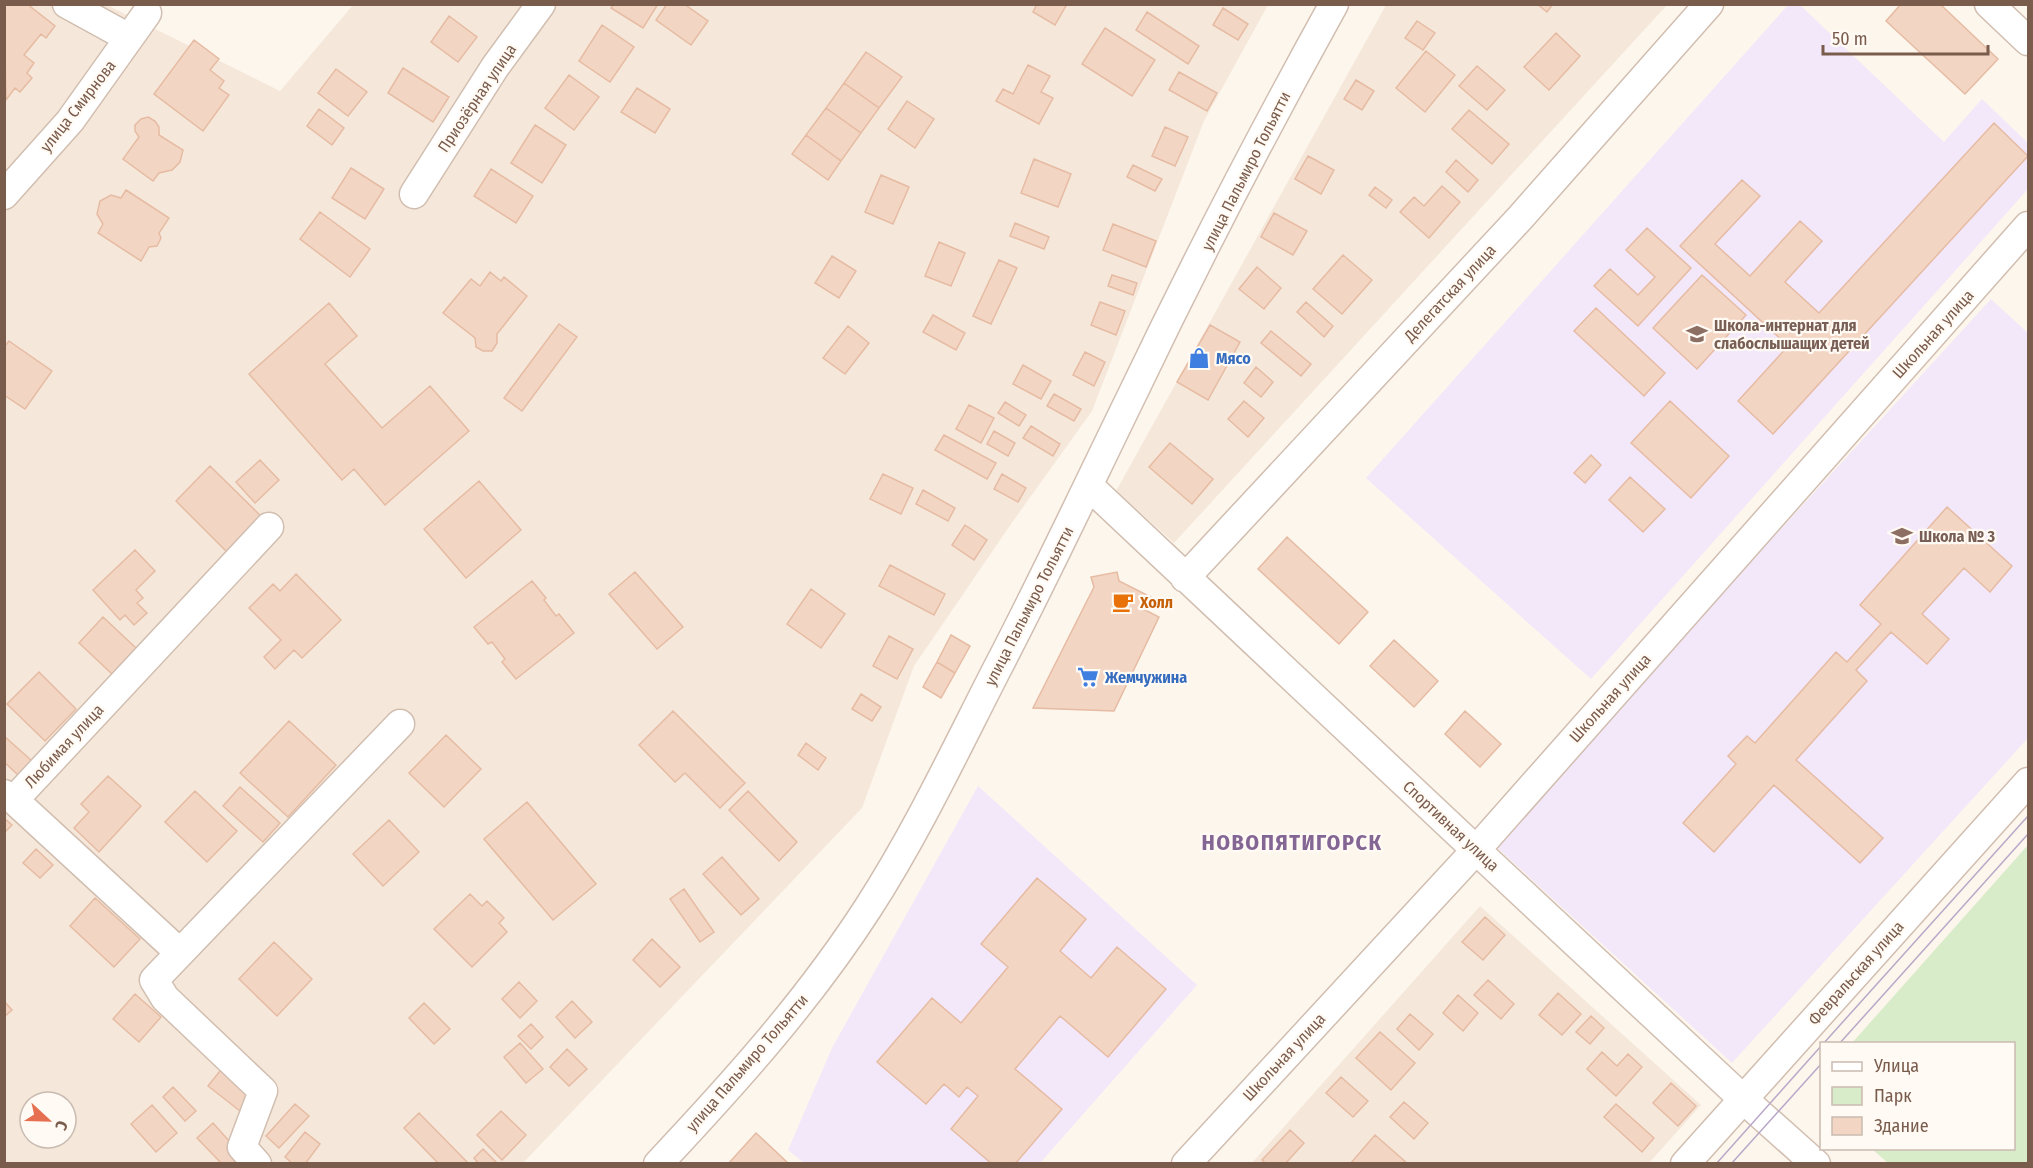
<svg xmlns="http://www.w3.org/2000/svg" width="2033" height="1168" font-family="'Fira Sans Condensed',sans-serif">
  <rect width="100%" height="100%" fill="#fdf6ec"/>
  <path fill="#f5e8da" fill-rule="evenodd" d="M5,5H107L280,91L353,5H1268L1204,121L1092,411L1011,524L914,666L862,808L523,1163L5,1164ZM30,1102H66V1138H30Z
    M1386,5H1667L1174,543L1116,491Z
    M1480,906L1701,1105L1649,1163L1251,1164Z"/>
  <path fill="#f3e8fa" d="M1788,5H1800L1944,142L1982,99L2028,143V189L1591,679L1366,478Z
    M1991,299L2028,333V738L1732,1063L1493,844Z
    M978,786L1197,985L1040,1163H804L788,1150L832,1048Z"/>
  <path fill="#d8ecc9" d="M2028,845V1163H1888L1872,1149L2014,1148V1044L1852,1043Z"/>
  <path fill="#f3d5c3" stroke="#e6bba3" stroke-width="1.5" d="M4,4H27L55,26L46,38L41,34L24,55L34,63L27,73L32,78L20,92L15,88L6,100Z
    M614,4H658L643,28L611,8Z
    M667,4H684L708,21L691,45L656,20Z
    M1037,4H1067L1055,25L1033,12Z
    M1537,4H1553L1547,12Z
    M1901,4H1940L1998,59L1965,94L1886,21Z
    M1223,8L1248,24L1238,40L1213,25Z
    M1147,12L1199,46L1188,64L1136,30Z
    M449,16L477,37L458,62L431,42Z
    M1417,21L1435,33L1423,50L1405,38Z
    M602,25L634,47L610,82L579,61Z
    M1105,28L1155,60L1132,96L1082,64Z
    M1556,33L1580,56L1549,90L1524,67Z
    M194,40L219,59L210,70L224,81L219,88L229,95L203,131L154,94Z
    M1426,51L1455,75L1425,112L1396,88Z
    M866,52L902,77L879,108L844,83Z
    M1028,65L1050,76L1041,92L1053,98L1039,124L996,101L1003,89L1013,94Z
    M1477,66L1505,90L1487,110L1459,86Z
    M403,68L449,97L433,122L388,93Z
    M336,69L367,92L348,116L318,93Z
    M1179,72L1217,93L1207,111L1169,90Z
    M569,75L599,97L574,130L545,108Z
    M1356,80L1374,91L1362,110L1344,99Z
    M844,83L879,108L861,133L826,108Z
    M637,88L670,109L655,133L621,112Z
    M907,101L934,119L915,148L888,129Z
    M826,108L861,133L841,161L806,135Z
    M319,109L344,128L332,145L307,126Z
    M1469,110L1509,144L1492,164L1452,129Z
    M148,117L155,121L159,127V135L183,150L180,162L172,170L159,173L153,181L123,159L139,137L135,131V125L141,119Z
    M1994,123L2028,156L1773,434L1738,401L1788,346L1680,246L1742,180L1760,196L1715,244L1750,276L1800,221L1822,241L1785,282L1819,313Z
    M535,125L566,145L542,183L511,163Z
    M1165,127L1188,137L1175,166L1152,156Z
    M806,135L841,161L828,180L792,154Z
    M1308,156L1334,170L1321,194L1295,179Z
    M1034,159L1071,174L1058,207L1021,193Z
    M1456,160L1478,180L1468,192L1446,172Z
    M1133,165L1162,179L1155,191L1127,177Z
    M351,168L384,189L365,219L332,198Z
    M491,169L533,196L516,223L474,196Z
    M881,175L909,187L893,224L865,212Z
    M1442,186L1460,202L1429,238L1400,212L1414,197L1424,206Z
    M1375,187L1392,200L1386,208L1369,195Z
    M126,190L169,218L159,233L161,238L157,246L149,247L141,261L98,233L103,224L97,214L100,201L111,195L121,198Z
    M320,212L370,249L350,277L300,239Z
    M1274,213L1307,231L1293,255L1261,237Z
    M1015,223L1049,237L1044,249L1010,236Z
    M1113,224L1156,241L1146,267L1103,250Z
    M1647,228L1691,268L1638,326L1594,286L1610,269L1638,295L1655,277L1626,250Z
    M939,242L965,253L951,286L925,276Z
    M1343,255L1372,280L1342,314L1313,289Z
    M832,256L856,271L839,298L815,283Z
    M999,260L1017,268L991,324L973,316Z
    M1257,267L1281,288L1264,309L1239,289Z
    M490,272L501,281L504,277L527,296L497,334V343L492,351H483L476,347L475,338L443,313L471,279L480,286Z
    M1112,275L1137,283L1133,295L1108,286Z
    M1702,275L1746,315L1697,369L1653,328Z
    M1100,302L1125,311L1116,335L1091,325Z
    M1306,302L1333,326L1324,337L1297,312Z
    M329,303L357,336L325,364L382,428L430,386L469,431L385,505L354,469L342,480L249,374Z
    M1596,308L1665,373L1644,396L1574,331Z
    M933,315L965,333L956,350L923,332Z
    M559,324L577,337L522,411L504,398Z
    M1210,325L1240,342L1208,400L1177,382Z
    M848,326L869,343L845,374L823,358Z
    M1271,331L1311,364L1301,376L1261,343Z
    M9,341L52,371L25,409L4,395V347Z
    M1085,352L1105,362L1094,386L1073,375Z
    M1023,365L1051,381L1041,399L1013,384Z
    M1256,367L1273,382L1261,397L1244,383Z
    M1054,394L1081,409L1074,421L1047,406Z
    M1244,401L1264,418L1248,437L1228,419Z
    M1670,401L1729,456L1691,498L1631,443Z
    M1005,402L1026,415L1019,426L998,413Z
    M969,405L994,418L981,443L956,429Z
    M1031,426L1060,444L1053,456L1023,438Z
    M994,431L1015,443L1008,456L987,444Z
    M944,435L996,463L987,479L935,450Z
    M1170,443L1213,479L1192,504L1149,467Z
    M1591,455L1601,465L1585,483L1574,473Z
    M260,460L279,480L255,503L236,482Z
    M210,466L264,519L229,554L176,501Z
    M883,474L913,488L901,514L870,499Z
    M1002,474L1026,488L1018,502L994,489Z
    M1630,477L1665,509L1643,532L1609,500Z
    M479,481L521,530L466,578L424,529Z
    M923,490L955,508L948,521L916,504Z
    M1947,507L2012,566L1990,592L1964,568L1922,614L1949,639L1927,664L1891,632L1856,670L1867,681L1796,760L1883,838L1860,863L1774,785L1714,852L1683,823L1736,764L1728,756L1747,736L1755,743L1836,652L1847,662L1881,624L1860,605Z
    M965,525L987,540L974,560L952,545Z
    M1287,537L1368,612L1339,644L1258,569Z
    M135,550L155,571L136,590L143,598L137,603L147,613L134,625L125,615L120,620L93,590Z
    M890,565L945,594L934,615L879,586Z
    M635,572L683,627L657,649L609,594Z
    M1117,572L1119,581L1151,597L1145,610L1159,617L1114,711L1033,708L1094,587L1091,577Z
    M296,574L341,620L302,658L294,650L275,669L264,657L281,640L249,608L273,584L280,591Z
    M532,581L546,598L544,600L556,616L559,614L574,633L516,679L502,662L505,659L492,642L488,644L474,627Z
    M811,589L845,614L821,648L787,624Z
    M103,617L136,648L112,674L79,643Z
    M951,635L970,646L955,673L937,662Z
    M889,636L913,649L897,679L873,666Z
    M1394,640L1438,681L1414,707L1370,666Z
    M937,662L955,673L941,698L923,687Z
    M39,672L76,709L45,741L7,704Z
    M861,694L881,707L872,721L852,709Z
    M673,711L745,783L720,808L685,773L675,782L639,745Z
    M1465,711L1501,744L1480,767L1445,734Z
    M289,721L336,765L288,817L240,773Z
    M446,735L481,769L444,807L409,773Z
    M4,736L32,761L18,775L4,762Z
    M806,743L826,758L818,770L798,755Z
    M108,776L141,806L99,852L74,828L89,812L81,804Z
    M240,787L280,823L263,842L223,806Z
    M195,791L237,831L207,862L165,822Z
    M748,791L797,842L779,861L729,810Z
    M527,802L596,884L553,920L484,839Z
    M4,818L12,825L4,833Z
    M389,820L419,852L383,886L353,854Z
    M36,849L53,865L40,878L23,863Z
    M722,857L759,899L741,915L703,874Z
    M1037,878L1086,919L1060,951L1091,978L1117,947L1166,989L1108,1057L1060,1016L1015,1069L1062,1109L1015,1164H992L951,1129L978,1096L967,1087L959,1097L944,1084L926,1104L877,1062L932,998L961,1023L1008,967L981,944Z
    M684,889L714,932L700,942L670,899Z
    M470,894L482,906L487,901L504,918L499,923L507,932L472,967L434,929Z
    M95,898L140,939L114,967L70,926Z
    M1485,917L1505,935L1483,960L1462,942Z
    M652,939L680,967L660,987L633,960Z
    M274,942L312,979L277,1016L239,979Z
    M1488,980L1514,1004L1501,1019L1474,995Z
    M519,982L537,1001L520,1018L502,999Z
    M1558,993L1581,1014L1562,1035L1539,1015Z
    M135,994L161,1017L139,1042L113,1019Z
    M1458,995L1478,1013L1463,1031L1443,1013Z
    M4,1001L12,1010L4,1017Z
    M572,1001L592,1022L575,1038L556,1017Z
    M424,1003L450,1029L434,1044L409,1018Z
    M1410,1014L1433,1034L1419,1050L1397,1029Z
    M1591,1016L1604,1028L1590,1044L1576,1032Z
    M531,1024L543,1037L531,1049L518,1036Z
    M1380,1032L1415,1063L1391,1090L1356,1058Z
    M520,1043L543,1069L526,1083L504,1057Z
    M567,1049L587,1069L569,1086L550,1067Z
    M1602,1052L1617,1066L1628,1054L1642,1067L1616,1096L1587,1069Z
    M224,1066L256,1090L240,1111L208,1086Z
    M1341,1077L1368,1101L1353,1117L1326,1093Z
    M1671,1083L1696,1106L1678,1126L1653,1103Z
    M173,1087L196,1111L185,1121L163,1097Z
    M1404,1102L1428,1123L1414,1139L1390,1117Z
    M295,1104L309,1116L279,1148L266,1136Z
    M1616,1104L1654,1138L1642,1152L1604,1117Z
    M152,1105L177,1133L156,1152L131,1124Z
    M501,1111L526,1135L502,1160L477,1135Z
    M419,1113L469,1164H439L404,1128Z
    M213,1123L247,1161L244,1164H222L197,1138Z
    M1290,1130L1304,1143L1285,1164H1266L1262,1160Z
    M305,1132L320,1144L305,1164H293L285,1157Z
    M756,1133L789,1164H728Z
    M1375,1135L1408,1164H1350Z
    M483,1149L498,1164H479L474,1158Z"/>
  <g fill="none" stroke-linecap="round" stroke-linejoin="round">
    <defs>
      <path id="minor" d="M67,4L129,38
        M1989,4L2028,41
        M414,194L495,67L541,4
        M4,195L70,121L147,13
        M1089,486L1476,850L1742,1098L1816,1164
        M1185,578L1520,218L1709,4
        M4,794L14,800L179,952
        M14,800L269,527
        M257,1164L242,1147L263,1091L165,998L154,980L400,724
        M658,1164C734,1083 808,1001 868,908C917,832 956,749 997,669C1044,579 1087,487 1132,395C1195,263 1263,132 1334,4
        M1186,1164L1476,850L2028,226
        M1685,1164L2028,782"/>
    </defs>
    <use href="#minor" stroke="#d1beb0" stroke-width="31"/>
    <use href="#minor" stroke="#fff" stroke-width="28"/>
    <path stroke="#b9a8c9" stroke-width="1.5" d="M1823,1044L2028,816
      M1839,1044L2028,834
      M1716,1164L1822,1045
      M1731,1164L1822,1063"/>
  </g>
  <defs>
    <symbol id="school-bare" viewBox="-9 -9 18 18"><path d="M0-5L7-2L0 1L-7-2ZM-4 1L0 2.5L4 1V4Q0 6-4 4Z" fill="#8d6e63" stroke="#fffaf3" stroke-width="2.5" paint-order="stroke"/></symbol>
    <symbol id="shop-bare" viewBox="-9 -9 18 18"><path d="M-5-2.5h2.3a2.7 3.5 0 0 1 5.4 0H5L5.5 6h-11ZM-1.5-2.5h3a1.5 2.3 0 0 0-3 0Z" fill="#3f7fe0" stroke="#fffaf3" stroke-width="2.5" paint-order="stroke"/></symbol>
    <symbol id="cafe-bare" viewBox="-9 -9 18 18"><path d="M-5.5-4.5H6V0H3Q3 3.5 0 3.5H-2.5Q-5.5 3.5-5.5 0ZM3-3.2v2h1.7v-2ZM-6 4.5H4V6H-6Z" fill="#e8710a" stroke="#fffaf3" stroke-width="2.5" paint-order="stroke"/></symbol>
    <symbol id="supermarket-bare" viewBox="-9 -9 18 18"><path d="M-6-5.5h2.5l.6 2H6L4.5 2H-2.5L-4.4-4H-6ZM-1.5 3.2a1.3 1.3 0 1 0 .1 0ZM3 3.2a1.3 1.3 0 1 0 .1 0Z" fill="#3f7fe0" stroke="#fffaf3" stroke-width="2.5" paint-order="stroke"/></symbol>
  </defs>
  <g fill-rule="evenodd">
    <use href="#school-bare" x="1682" y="319" width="30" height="30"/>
    <use href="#shop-bare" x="1184" y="343" width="30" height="30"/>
    <use href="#school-bare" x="1887" y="521" width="30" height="30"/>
    <use href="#cafe-bare" x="1108" y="587" width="30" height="30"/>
    <use href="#supermarket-bare" x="1073" y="662" width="30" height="30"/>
  </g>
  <g text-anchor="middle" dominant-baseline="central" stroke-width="4.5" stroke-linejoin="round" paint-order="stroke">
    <g font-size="16" fill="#7a5c4d" stroke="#fffaf3">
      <text transform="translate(477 98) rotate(-56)">Приозёрная улица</text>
      <text transform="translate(78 106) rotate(-52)">улица Смирнова</text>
      <text transform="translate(1246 171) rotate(-63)">улица Пальмиро Тольятти</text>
      <text transform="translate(1450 293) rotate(-47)">Делегатская улица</text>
      <text transform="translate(1933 334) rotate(-48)">Школьная улица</text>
      <text transform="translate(1029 606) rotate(-63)">улица Пальмиро Тольятти</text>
      <text transform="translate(1610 698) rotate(-48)">Школьная улица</text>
      <text transform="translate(64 746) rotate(-47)">Любимая улица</text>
      <text transform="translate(1451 826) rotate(43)">Спортивная улица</text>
      <text transform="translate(1856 973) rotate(-48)">Февральская улица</text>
      <text transform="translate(1284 1057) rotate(-47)">Школьная улица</text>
      <text transform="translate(747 1063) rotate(-49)">улица Пальмиро Тольятти</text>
    </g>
    <g font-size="16" font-weight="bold" fill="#785e54" stroke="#fffaf3" text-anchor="start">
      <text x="1714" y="325">Школа-интернат для<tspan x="1714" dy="18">слабослышащих детей</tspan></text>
      <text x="1919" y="536">Школа № 3</text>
    </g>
    <g font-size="16" font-weight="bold" fill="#366cbe" stroke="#fffaf3" text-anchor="start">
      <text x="1216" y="358">Мясо</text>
      <text x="1105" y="677">Жемчужина</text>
    </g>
    <g font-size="16" font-weight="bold" fill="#c56008" stroke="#fffaf3" text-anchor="start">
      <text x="1140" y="602">Холл</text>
    </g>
    <g font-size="22" font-weight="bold" letter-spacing="1.5" fill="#846695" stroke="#fffaf3">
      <text x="1292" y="842">НОВОПЯТИГОРСК</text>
    </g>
  </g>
  <rect width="2033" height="1168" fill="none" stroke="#7a5c4d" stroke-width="12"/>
  <rect x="1820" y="1042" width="195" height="108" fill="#fffaf3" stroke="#cabbb1" stroke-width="1.5"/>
  <rect x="1832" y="1062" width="30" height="9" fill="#ffffff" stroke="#cabbb1" stroke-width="1.5"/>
  <text x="1874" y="1072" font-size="18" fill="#7a5c4d">Улица</text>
  <rect x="1832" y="1087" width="30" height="18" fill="#d8ecc9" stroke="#cabbb1" stroke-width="1.5"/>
  <text x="1874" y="1102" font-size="18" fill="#7a5c4d">Парк</text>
  <rect x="1832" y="1117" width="30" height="18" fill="#f3d5c3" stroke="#cabbb1" stroke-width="1.5"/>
  <text x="1874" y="1132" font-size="18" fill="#7a5c4d">Здание</text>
  <g transform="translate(48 1120) rotate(112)"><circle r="28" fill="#fffaf3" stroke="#cabbb1" stroke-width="1.5"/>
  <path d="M0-4.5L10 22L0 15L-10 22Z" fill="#e76f51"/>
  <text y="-9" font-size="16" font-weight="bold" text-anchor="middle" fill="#7a5c4d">С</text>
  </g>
  <path d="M1823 45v9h165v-9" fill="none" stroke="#7a5c4d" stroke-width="3"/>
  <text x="1832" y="45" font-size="18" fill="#7a5c4d" stroke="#fffaf3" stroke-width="4.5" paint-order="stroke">50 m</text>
</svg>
